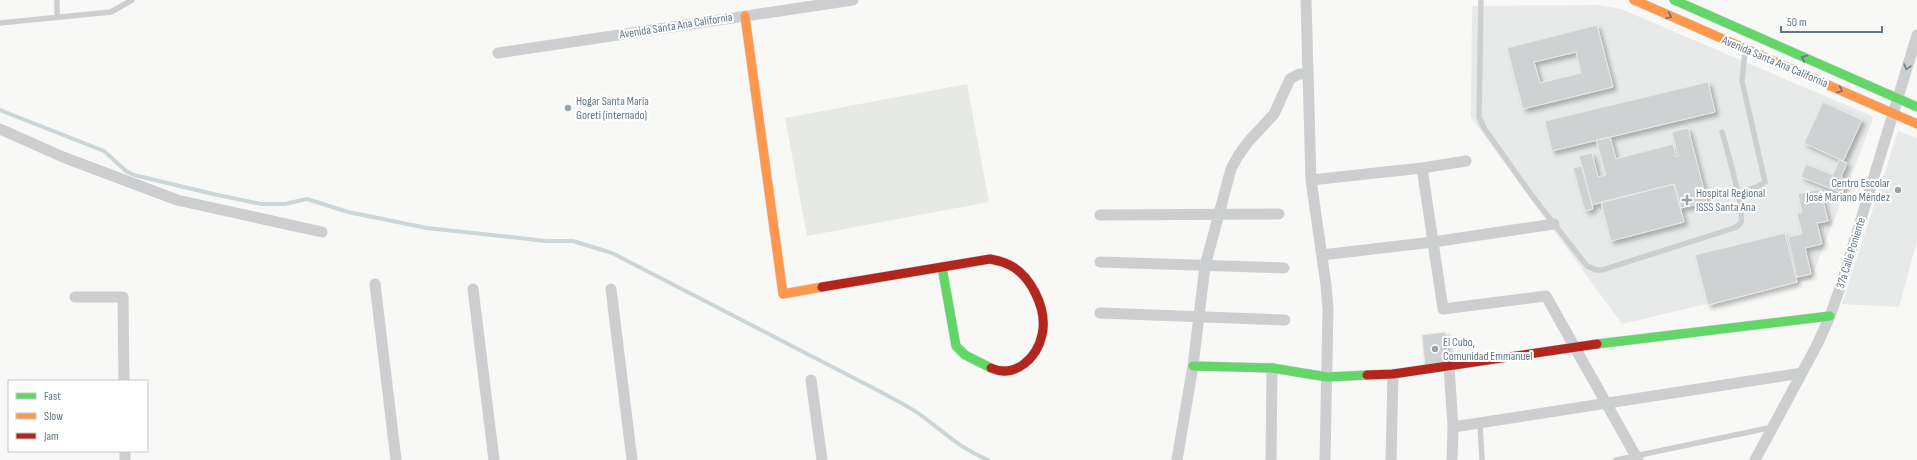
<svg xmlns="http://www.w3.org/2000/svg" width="1917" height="460" font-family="'Sofia Sans Condensed',sans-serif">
  <defs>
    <filter id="shadow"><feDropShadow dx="3.5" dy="3.5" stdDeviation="2" flood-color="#0004"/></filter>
  </defs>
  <rect width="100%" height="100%" fill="#f8f8f7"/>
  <path fill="#e8eae9" d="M1599,5L1621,9L1872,116V122L1811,279L1622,324L1471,117L1472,6Z
    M1898,131L1917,138V241L1899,307L1842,304Z"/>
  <path fill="#e7eae4" d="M967,84L989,202L807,236L785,118Z"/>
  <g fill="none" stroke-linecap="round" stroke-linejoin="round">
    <path stroke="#ccd6d8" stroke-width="4" d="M0,110L104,151L126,171L134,175L213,194L261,204H285L307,199L348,212L427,228L546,241H573L612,253L879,391C893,399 909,406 922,416C945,433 961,449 988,460"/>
  </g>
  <path fill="#cfd2d2" stroke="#e8e8e7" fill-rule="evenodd" filter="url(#shadow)" d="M1597,25L1613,87L1523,109L1507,48ZM1576,52L1581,73L1540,83L1534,62Z
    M1708,82L1715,112L1552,151L1545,121Z
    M1823,102L1862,120L1843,161L1804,143Z
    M1688,128L1707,202L1681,208L1674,184L1592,205L1579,156L1592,153L1598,177L1606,175L1596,140L1610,137L1616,159L1673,144L1676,157L1678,156L1672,132Z
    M1839,160L1847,163L1841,177L1848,180L1842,193L1801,177L1806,164L1833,175Z
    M1582,166L1593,209L1585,211L1573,168Z
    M1674,184L1684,222L1611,241L1601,202Z
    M1820,189L1828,221L1817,223L1822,244L1805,248L1811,274L1797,277L1788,237L1802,234L1797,213L1802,212L1798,194Z
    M1785,233L1797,282L1708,305L1695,255Z
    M1445,332L1449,362L1425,365L1422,335Z"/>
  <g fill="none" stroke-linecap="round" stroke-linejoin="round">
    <defs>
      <path id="fast" d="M1674,0L1917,107
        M942,267L956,346L965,355L991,368
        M1597,344L1830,316
        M1193,366L1272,368L1327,377L1367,375"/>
      <path id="slow" d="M1634,0L1917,124
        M745,16L783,294L822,287"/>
      <path id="jam" d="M822,287L990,259C995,260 1000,261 1005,263C1030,272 1048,309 1042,335C1037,358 1015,379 991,368
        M1367,375L1393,374L1597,344"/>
    </defs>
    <use href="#fast" stroke="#d5d6d7" stroke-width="10"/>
    <use href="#slow" stroke="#d5d6d7" stroke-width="10"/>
    <use href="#jam" stroke="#d5d6d7" stroke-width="10"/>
    <path stroke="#cdcecf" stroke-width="5.5" d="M1481,0L1479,117L1484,128L1533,197L1587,266L1596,270H1602L1734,228C1736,227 1740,224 1741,222C1745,211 1726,146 1722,132
      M57,17V0
      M0,23L111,12L132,0
      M1737,192L1757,187L1765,182L1742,81L1745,51
      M1480,423L1482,460
      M1616,460L1773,427"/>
    <path stroke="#cdcecf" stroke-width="11" d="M1306,0L1311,180L1326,285L1328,309L1325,460
      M498,53L853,0
      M0,129L63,157L177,200L322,232
      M1422,168L1466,161
      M1311,180L1422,168L1443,309L1546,296L1638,460
      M1100,215L1279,214
      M1322,255L1433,242L1554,224
      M1100,262L1284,268
      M375,284L396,460
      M473,289L494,460
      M611,289L632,460
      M75,297H123L124,381
      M1100,313L1285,320
      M1449,366L1453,427L1452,460
      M811,380L822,460
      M1453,427L1802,373
      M125,451V460
      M1177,460L1193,366L1205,266L1231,169L1238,156L1248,142L1274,114L1290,79L1299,74H1307
      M1271,460L1272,368
      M1391,460L1393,374
      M1755,460L1817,345L1830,316L1841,285L1917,35"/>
    <use href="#fast" stroke="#63d668" stroke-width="9"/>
    <use href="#slow" stroke="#ff974d" stroke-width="9"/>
    <use href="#jam" stroke="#b3261e" stroke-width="9"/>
  </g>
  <defs><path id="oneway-chevron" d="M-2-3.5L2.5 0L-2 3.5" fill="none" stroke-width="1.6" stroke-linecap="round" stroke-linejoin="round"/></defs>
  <g stroke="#637783">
    <use href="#oneway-chevron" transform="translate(1669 16) rotate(23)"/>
    <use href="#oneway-chevron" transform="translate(1804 58) rotate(-156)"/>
    <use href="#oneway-chevron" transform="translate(1840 90) rotate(23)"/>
  </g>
  <use stroke="#6e808b" href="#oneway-chevron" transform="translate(1907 67) rotate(106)"/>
  <g fill="#97a4ac" stroke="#fff" stroke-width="1.5">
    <circle cx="568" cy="108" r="4"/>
    <circle cx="1898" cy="190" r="4"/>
    <path d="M1685 194h4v4h4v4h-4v4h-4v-4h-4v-4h4z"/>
    <circle cx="1435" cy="349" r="4"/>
  </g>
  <g text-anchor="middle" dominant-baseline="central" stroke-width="4" stroke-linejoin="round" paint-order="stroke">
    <g font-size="12" fill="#637783" stroke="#fff">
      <text transform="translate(676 26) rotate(-9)">Avenida Santa Ana California</text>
      <text transform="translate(1775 62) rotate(23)">Avenida Santa Ana California</text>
      <text transform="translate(1851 253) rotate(-73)">37a Calle Poniente</text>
    </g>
    <g font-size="12" fill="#637783" stroke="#fff" text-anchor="start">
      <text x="576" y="101">Hogar Santa Maria<tspan x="576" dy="14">Goreti (internado)</tspan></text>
      <text x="1890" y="183" text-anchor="end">Centro Escolar<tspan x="1890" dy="14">José Mariano Méndez</tspan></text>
      <text x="1696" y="193">Hospital Regional<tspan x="1696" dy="14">ISSS Santa Ana</tspan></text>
      <text x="1443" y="342">El Cubo,<tspan x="1443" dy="14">Comunidad Emmanuel</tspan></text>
    </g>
  </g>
  <rect x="8" y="380" width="140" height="72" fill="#ffffff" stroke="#c1c9cd"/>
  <rect x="16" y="393" width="20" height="6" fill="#63d668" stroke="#c1c9cd"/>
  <text x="44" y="400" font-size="12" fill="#637783">Fast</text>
  <rect x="16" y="413" width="20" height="6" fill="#ff974d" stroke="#c1c9cd"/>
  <text x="44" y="420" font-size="12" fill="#637783">Slow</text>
  <rect x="16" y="433" width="20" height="6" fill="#b3261e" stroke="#c1c9cd"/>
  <text x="44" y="440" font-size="12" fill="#637783">Jam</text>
  <path d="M1781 26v6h101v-6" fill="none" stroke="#637783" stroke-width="2"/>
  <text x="1787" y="26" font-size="12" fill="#637783" stroke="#ffffff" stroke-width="3" paint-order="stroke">50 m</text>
</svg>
